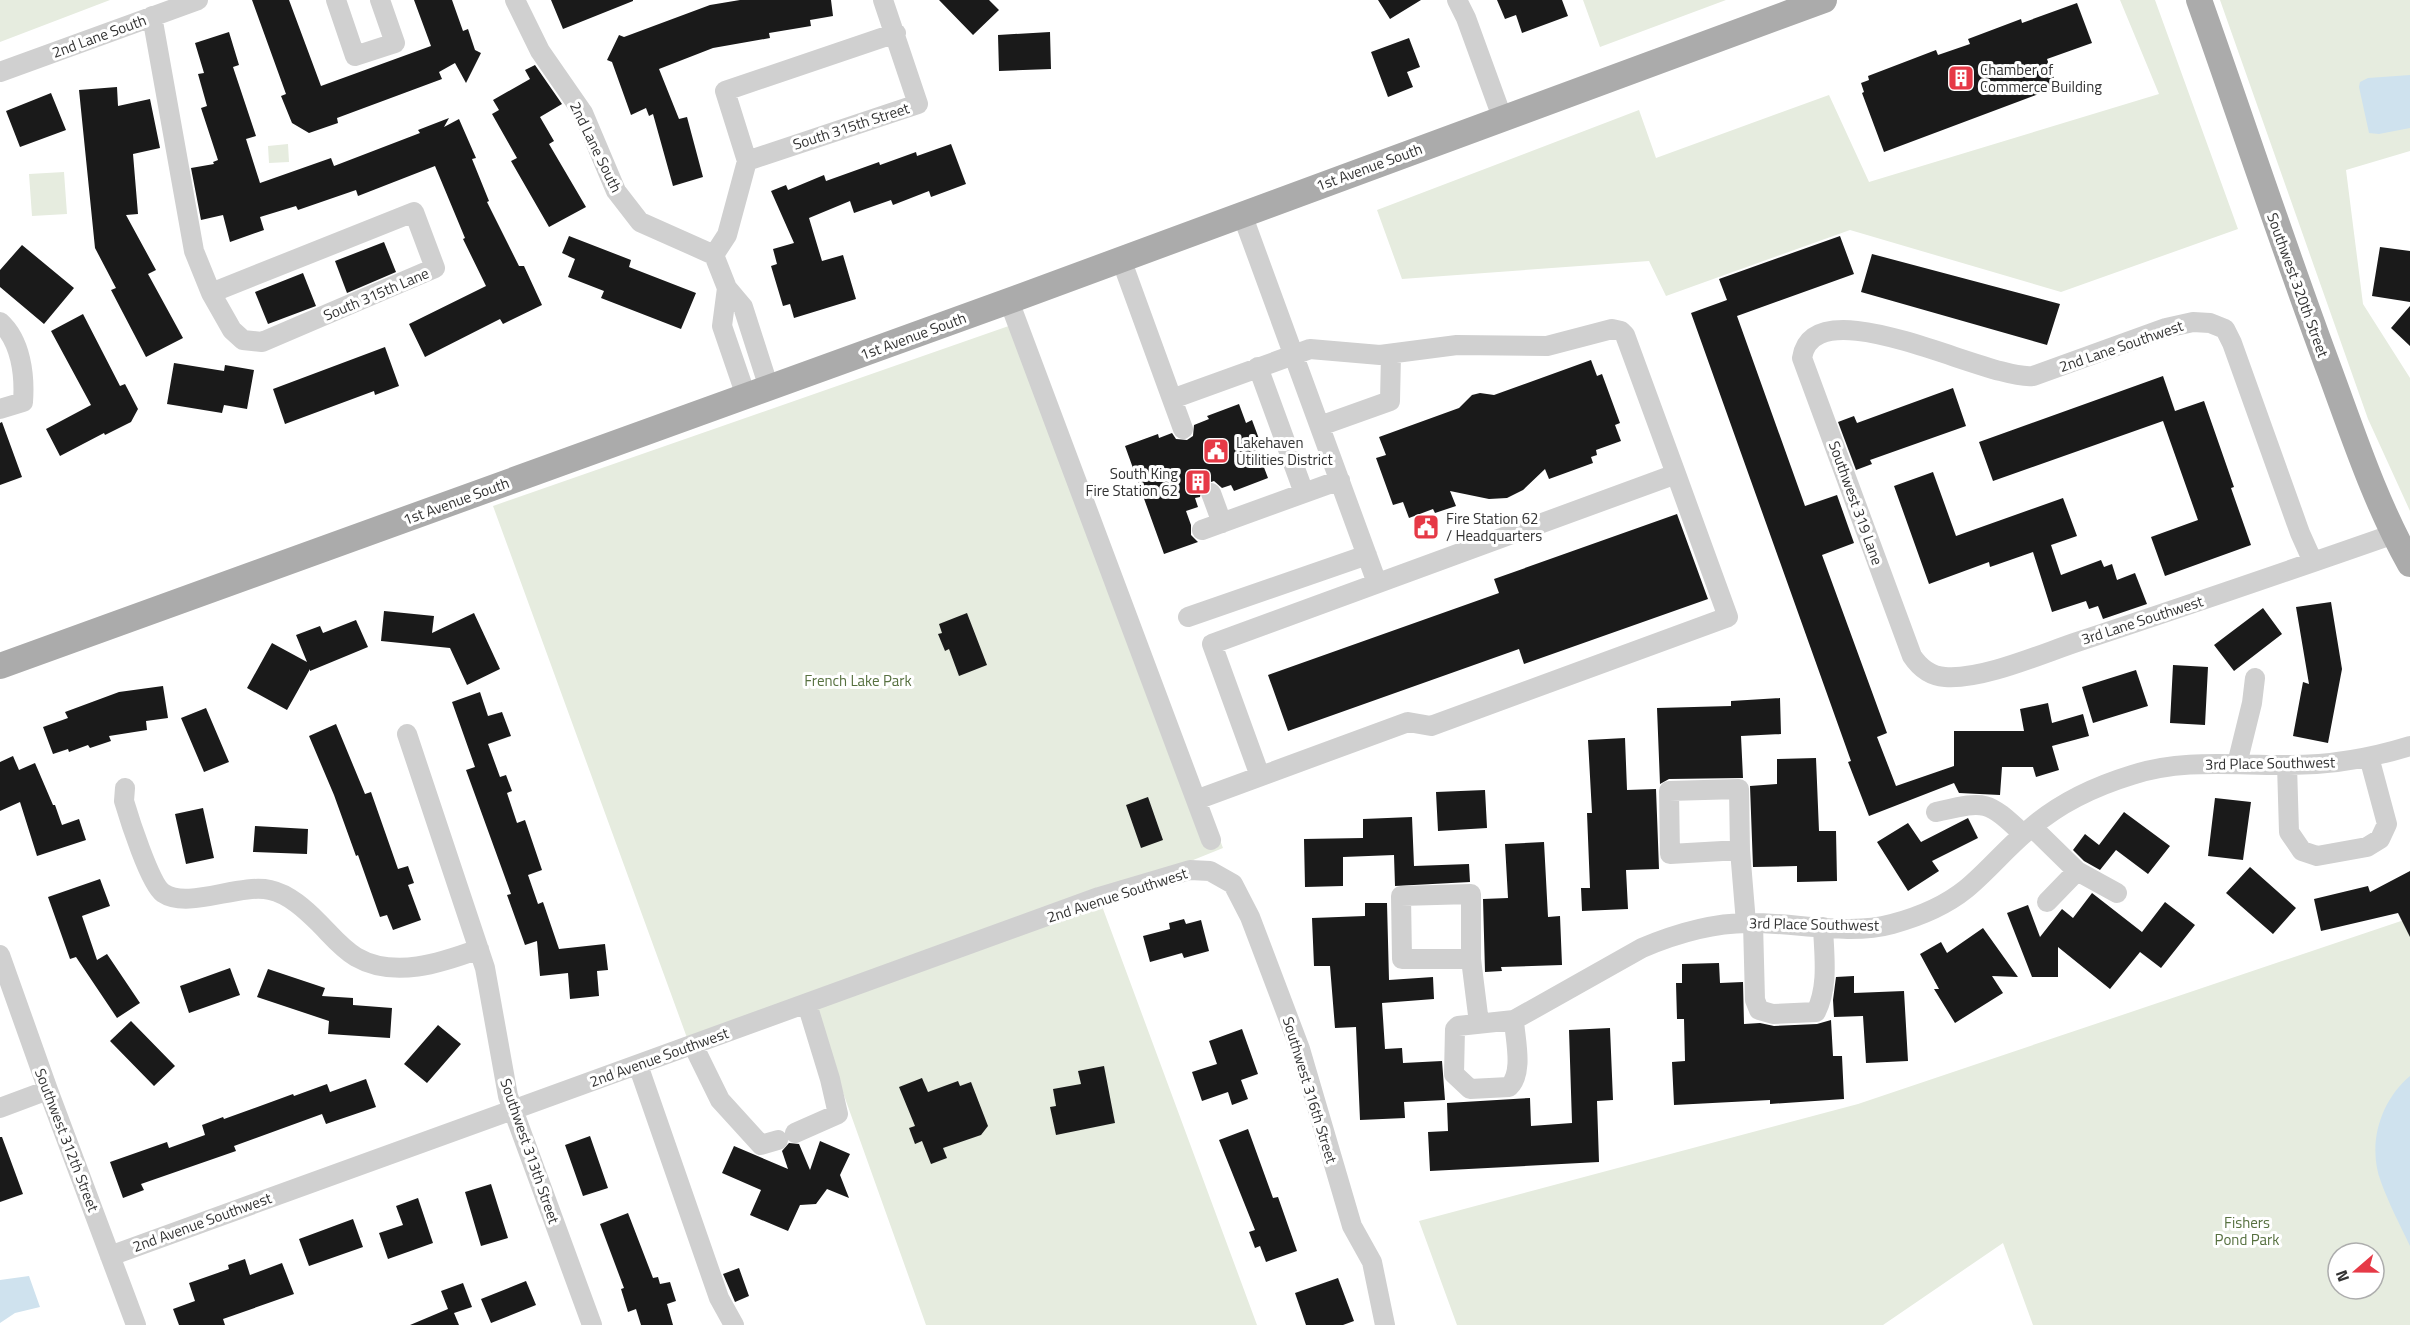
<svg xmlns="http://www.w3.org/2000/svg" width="2410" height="1325" font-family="'Titillium Web',sans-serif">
  <rect width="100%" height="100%" fill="#fff"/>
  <path fill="#e6ecdf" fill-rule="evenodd" d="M0,0H110L0,42Z
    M1583,0H1726L1600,47Z
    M2120,0H2155L2238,229L2061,292L1850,230L1666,296L1649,261L1402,279L1377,210L1639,110L1656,158L1829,95L1869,182L2159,94Z
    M2220,0H2410V151L2346,170L2363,304L2410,378V511L2368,419Z
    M288,144L289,162L269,163L268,146Z
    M64,172L67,214L32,216L29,174Z
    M1026,320L1223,848L1099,898L1257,1325H926L811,1003L690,1046L493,506Z
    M2410,918V1325H2033L2003,1243L1883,1325H1457L1419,1221L1858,1104ZM2338,1253H2374V1289H2338Z"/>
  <path fill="#cfe2ee" d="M2410,75V128L2379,134L2369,133L2359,87L2360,82L2368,78Z
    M2410,1076V1246C2400,1225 2389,1204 2381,1182C2367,1145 2380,1101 2410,1076Z
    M29,1276L40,1307L15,1313L0,1323V1280Z"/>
  <path fill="#1a1a1a" d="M252,0H289L321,86L431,46L414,0H452L463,31L468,29L475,50L481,53L466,83L455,63L439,72L442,79L337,118L338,123L309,133L292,123L281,96L286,94Z
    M551,0H633V1L563,29Z
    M740,0H831L833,16L810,20L811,26L769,33L770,38L713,48L659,69L679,119L687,117L703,177L673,186L653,114L649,116L646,108L631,115L612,62L607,60L619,35L624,37L710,5Z
    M939,0H989L999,10L973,35Z
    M1378,0H1421L1390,19Z
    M1497,0H1562L1568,16L1522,33L1516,15L1505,19Z
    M2077,3L2092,43L2047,59L2057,87L1884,152L1862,93L1864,92L1861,83L1869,80L1868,76L1936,50L1938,55L1970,44L1968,39L2021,19L2022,23Z
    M229,32L239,65L233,67L256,136L246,139L260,183L331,158L334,166L420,133L418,130L449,118L444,127L459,119L476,158L472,159L489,201L487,202L519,266H524L542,305L503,324L500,319L425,357L409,324L486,286L463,239L465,238L435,166L358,196L356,190L298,210L296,206L260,217L264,230L230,242L223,215L201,220L191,168L214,164L213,162L218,160L201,108L207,106L198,74L204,73L195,43Z
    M1050,32L1051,69L999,71L998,35Z
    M1409,38L1420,67L1407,72L1413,87L1388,97L1371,52Z
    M535,65L562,104L540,117L554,141L549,144L586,207L549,227L511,161L517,158L492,114L499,110L493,100L530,79L525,70Z
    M117,87L118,106L150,99L160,148L133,154L138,214L126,215L156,270L148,274L183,338L146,357L111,290L116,288L95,248L79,90Z
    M51,93L66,130L20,147L6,111Z
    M951,144L966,184L931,197L929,191L893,205L891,200L854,213L850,201L809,218L822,261L843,255L856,299L794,318L790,304L783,306L771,266L777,264L773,249L794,243L771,191L786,185L788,190L824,175L826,181L879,162L880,165L916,152L917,156Z
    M569,236L631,260L629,267L696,293L681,329L601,298L604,291L568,277L575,259L562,253Z
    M1840,236L1854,274L1737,316L1805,506L1837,495L1854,543L1822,555L1887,733L1877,737L1896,786L1954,766V731H2024L2020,709L2048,703L2052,723L2083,714L2089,736L2052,746L2059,770L2036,777L2033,767H2002L2000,795L1959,793L1954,783L1869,816L1848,762L1851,761L1691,313L1727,300L1719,279Z
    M384,242L396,272L347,293L335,261Z
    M22,245L74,288L44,324L0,287V270Z
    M2380,247L2410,251V302L2372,296Z
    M1872,254L2060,304L2047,345L1861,292Z
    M303,273L316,306L268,324L255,292Z
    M2410,306V346L2391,328Z
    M83,314L120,386L125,384L138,409L131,422L105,435L104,433L60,456L46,429L91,405L51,331Z
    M385,347L399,386L375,395L374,391L285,424L273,389Z
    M1591,360L1597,376L1602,374L1620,423L1615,425L1621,441L1596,450L1597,455L1591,457L1593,463L1549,479L1545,469L1523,490L1507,498L1489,499L1450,491L1456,506L1435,513L1433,509L1409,518L1403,502L1393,505L1376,458L1386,455L1379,437L1459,408L1472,395L1480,393L1494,395Z
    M174,363L224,371L225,365L254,370L247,409L224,405L222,413L167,404Z
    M2163,376L2175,411L2204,401L2234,487L2231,488L2251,545L2165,576L2151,537L2198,520L2163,421L1993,481L1979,442Z
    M1953,388L1966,426L1870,460L1872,464L1856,470L1838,422L1854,416L1857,423Z
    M1239,404L1246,423L1252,420L1262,447L1257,449L1268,478L1234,491L1231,485L1222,488L1214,481L1202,485L1200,497L1195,498L1198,507L1186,511L1191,525V535L1198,542L1164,554L1125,446L1158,434L1159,438L1172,433L1176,439L1187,440L1193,436L1194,425L1209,419L1207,416Z
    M2,422L22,477L0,485V423Z
    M1933,472L1956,536L2063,498L2077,536L2051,545L2061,575L2101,560L2104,567L2112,564L2117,580L2135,573L2147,604L2103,619L2098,606L2089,609L2086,601L2052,612L2033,552L1990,567L1989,562L1929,584L1894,486Z
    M1677,514L1708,599L1524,664L1519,649L1288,731L1268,675L1499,593L1494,579Z
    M2331,602L2342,669L2328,743L2293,736L2303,682L2309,684L2296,607Z
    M2263,608L2282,634L2234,671L2214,645Z
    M384,611L434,616L432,633L474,613L500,669L467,685L450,648L381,641Z
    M967,613L987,665L959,676L949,649L945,651L938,634L942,633L939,624Z
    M356,620L368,647L310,671V669L287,710L247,688L272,643L307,662L296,635L320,626L323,633Z
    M2173,665L2208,667L2205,725L2170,723Z
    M2136,670L2148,706L2093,723L2082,687Z
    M163,686L168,718L146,721L147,730L109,736L111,741L90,748L88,745L69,752L68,749L53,754L43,727L68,718L65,712L119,692Z
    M480,692L488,716L502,712L511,736L488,744L500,777L506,775L512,791L507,793L517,823L525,820L542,870L528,875L538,904L543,902L559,949L605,944L608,970L597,971L599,996L570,999L568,973L540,976L537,941L525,945L507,895L511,894L466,770L475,767L452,702Z
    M1780,698L1781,734L1741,736L1743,778L1669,779L1660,784L1657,708L1731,706V701Z
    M206,708L229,762L204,772L181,718Z
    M336,724L365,794L371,792L398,869L408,866L414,883L408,885L421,920L393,930L387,915L380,917L358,855L356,856L334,795L309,736Z
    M1625,738L1627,790L1656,789L1659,869L1626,870L1628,909L1582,911L1581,888H1590L1587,813H1592L1588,740Z
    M13,756L19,770L35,763L53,805H55L62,825L79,819L86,840L37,856L20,802L0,811V762Z
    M1816,758L1819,831H1836L1837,881L1797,882V866L1753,867L1750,786L1777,784V759Z
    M1485,790L1487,828L1438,831L1436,792Z
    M1148,797L1163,840L1141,848L1126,805Z
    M2215,798L2251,802L2243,860L2208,856Z
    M203,808L214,858L186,864L175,814Z
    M2124,812L2170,846L2148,874L2116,850L2100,870L2084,861L2073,850L2085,834L2099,845Z
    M1412,817L1414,866L1469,864L1470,882L1395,886L1394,855L1343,857V886L1305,887L1304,839L1363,838V819Z
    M1968,818L1978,838L1932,861L1939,871L1908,891L1877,842L1908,823L1921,842Z
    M255,826L308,829L307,854L253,852Z
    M1544,842L1548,917L1560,916L1562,965L1501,967L1502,971L1485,972L1483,899L1508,898L1505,844Z
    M2250,867L2296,908L2273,934L2226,893Z
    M2410,871V937L2398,913L2321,931L2314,899L2368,886L2370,892Z
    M100,879L110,906L82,916L97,960L107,954L140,1003L117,1018L76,957L70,959L48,897Z
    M2092,893L2142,932L2165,902L2195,925L2161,968L2140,952L2110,989L2058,947V977H2032L2007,913L2028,905L2040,937L2062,909L2073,918Z
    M1365,903H1387L1389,980L1433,977L1434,999L1382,1003L1385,1049L1402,1048L1403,1063L1442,1061L1445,1100L1404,1102L1405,1118L1360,1120L1356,1027L1335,1028L1330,966H1314L1312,918L1365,916Z
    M1184,919L1186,924L1201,920L1209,951L1184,958L1182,953L1150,962L1143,936L1170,929L1169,923Z
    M1983,928L2018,977L1992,976L2003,993L1955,1023L1934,989H1939L1920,954L1941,942L1947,953Z
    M1719,963L1720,983L1743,982L1744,1024L1760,1023L1774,1026L1817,1024L1831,1020L1833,1056H1842L1844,1099L1770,1104V1100L1674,1105L1672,1062L1685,1061L1684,1019H1677L1676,983H1682V964Z
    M230,968L240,995L189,1013L180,986Z
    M268,969L325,988L322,996L353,998V1005L392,1008L390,1038L328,1034L329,1021L257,997Z
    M1854,976V993L1904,991L1908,1061L1866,1063L1863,1016L1834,1017L1833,1000L1836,977Z
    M131,1021L175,1066L154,1086L110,1041Z
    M438,1025L461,1044L427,1083L404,1064Z
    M1610,1028L1613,1100L1597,1101L1599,1162L1430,1171L1428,1132L1448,1131L1447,1103L1530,1098L1531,1126L1572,1123L1569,1030Z
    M1242,1029L1258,1074L1241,1080L1248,1099L1232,1105L1228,1092L1202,1101L1192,1072L1217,1064L1209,1041Z
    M1104,1066L1115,1123L1056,1135L1050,1107L1056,1106L1053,1089L1081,1084L1078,1071Z
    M922,1078L928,1092L958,1081L960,1086L971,1082L988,1126L981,1135L943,1148L947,1158L931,1164L922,1141L915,1144L909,1128L915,1126L899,1087Z
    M366,1079L376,1107L326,1124L322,1114L234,1146L236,1151L141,1184L144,1190L123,1198L110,1162L167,1142L169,1148L205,1135L202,1125L223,1117L224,1119L293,1094L294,1096L327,1084L330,1092Z
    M1248,1129L1273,1198L1278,1197L1297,1251L1266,1262L1260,1246L1255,1248L1249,1232L1255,1230L1219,1140Z
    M590,1136L608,1188L583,1196L565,1145Z
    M0,1137H2L23,1194L0,1202Z
    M820,1141L850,1154L840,1175L849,1198L827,1189L816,1204L800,1205L788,1231L750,1215L761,1190L722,1173L734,1146L788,1169L782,1151L789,1143L799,1144L810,1170Z
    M491,1184L508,1238L481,1246L465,1192Z
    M418,1198L433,1243L388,1259L379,1233L403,1225L396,1206Z
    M628,1213L653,1278L658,1277L660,1284L670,1282L676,1301L667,1304L673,1325H641L636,1309L628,1312L621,1289L624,1288L600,1224Z
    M353,1219L363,1247L309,1266L299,1239Z
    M245,1259L250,1275L282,1263L294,1294L223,1319L225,1325H179L173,1309L195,1301L189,1283L229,1269L228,1265Z
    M739,1268L749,1296L735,1302L723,1274Z
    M1338,1278L1354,1321L1343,1325H1306L1295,1293Z
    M526,1281L536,1305L491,1323L481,1299Z
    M463,1283L472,1307L454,1313L459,1325H410L448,1309L441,1291Z"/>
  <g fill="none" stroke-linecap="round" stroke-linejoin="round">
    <path stroke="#d0d0d0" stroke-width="20" d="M336,0L355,56L395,43L380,0
      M515,0L540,51L583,113L616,191L640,222L714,255
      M1457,0L1466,18L1502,117
      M152,16L194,251L211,293L232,330L243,340L262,342L435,268L414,212L211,293
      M0,72L198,0
      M747,161L918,104L883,0
      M1242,214L1377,583
      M714,255L727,235L747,161L725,91L896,33
      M714,255L727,288
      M1121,259L1172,399L1310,349L1380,355L1457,345L1547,346L1612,329L1621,331L1625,335L1676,474
      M1009,301L1211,840
      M0,322C21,341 25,375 23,402L0,409
      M1258,367L1304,493
      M746,396L722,326L727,288L743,307L769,388
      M1172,399L1183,429
      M1320,426L1390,401L1391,354
      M1211,493L1222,523
      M1202,530L1340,480
      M2313,562L2300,533L2232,343L2225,329L2210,323L2193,322L2166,328L2033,376C1988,381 1814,284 1802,358L1912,656C1920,668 1930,676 1945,677C1982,680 2041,654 2077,642C2183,607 2288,571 2394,534
      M1188,617L1367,555
      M407,734L485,968L508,1096L592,1325
      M2237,764L2252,703L2255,678
      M2287,765L2289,832L2302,851L2317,856L2367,847L2380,839L2387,824L2369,757
      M125,788L124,801C129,818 150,884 163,893C188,910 239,883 270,890C289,894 306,910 319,923C331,935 341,948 356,957C394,979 441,963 479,949
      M1196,800L1408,722L1431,726L1728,617L1676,474L1212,644L1260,776
      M1936,812C1985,801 1986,799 2023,834
      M2032,827L2077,871L2117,893
      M1740,850L1739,789L1669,791L1670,854L1740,850L1746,923
      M2047,902L2077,871
      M1753,923L1755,1000L1759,1010L1773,1014L1816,1012C1829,985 1824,955 1823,927
      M0,955L48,1090L136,1325
      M1471,959V894L1401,896L1402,959H1471L1479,1023
      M1514,1020C1515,1040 1524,1072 1509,1087L1470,1089L1454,1074L1455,1029L1458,1026L1514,1020L1642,948C1675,934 1711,923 1748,923C1793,922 1849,936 1892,924C1918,917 1945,906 1966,889C1989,870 2008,846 2032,827C2060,803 2096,786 2132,775C2181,759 2230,765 2281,765C2325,766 2368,759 2410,746
      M693,1045L720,1100L761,1145L778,1140
      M638,1065L719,1298L734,1325
      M0,1108L48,1090
      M795,1133L838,1114L830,1079L807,1004
      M110,1256L1099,897L1190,870L1210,871L1233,884L1250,917L1300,1049L1352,1226L1372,1262L1385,1325"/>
    <path stroke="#ababab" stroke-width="26" d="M2199,0C2243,124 2284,249 2330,372C2354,437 2376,504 2410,564
      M0,666L1017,298L1824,0"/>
  </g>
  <defs>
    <symbol id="building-square" viewBox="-11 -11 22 22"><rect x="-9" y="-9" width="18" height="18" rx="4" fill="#e63946" stroke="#fff"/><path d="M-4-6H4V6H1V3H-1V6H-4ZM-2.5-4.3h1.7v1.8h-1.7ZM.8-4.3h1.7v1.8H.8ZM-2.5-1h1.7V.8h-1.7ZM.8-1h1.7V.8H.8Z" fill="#fff"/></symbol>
    <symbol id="civic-square" viewBox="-11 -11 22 22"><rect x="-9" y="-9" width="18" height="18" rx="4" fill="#e63946" stroke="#fff"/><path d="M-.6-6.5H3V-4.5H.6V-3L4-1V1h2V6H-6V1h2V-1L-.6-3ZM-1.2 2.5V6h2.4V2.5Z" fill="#fff"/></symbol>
  </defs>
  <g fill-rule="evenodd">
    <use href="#building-square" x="1946" y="63" width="30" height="30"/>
    <use href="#civic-square" x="1201" y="436" width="30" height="30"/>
    <use href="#building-square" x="1183" y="467" width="30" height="30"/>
    <use href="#civic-square" x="1411" y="512" width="30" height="30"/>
  </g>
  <g text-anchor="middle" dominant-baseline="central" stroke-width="6" stroke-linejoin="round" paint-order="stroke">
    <g font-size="15" fill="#333" stroke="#fff">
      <text transform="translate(99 36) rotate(-20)">2nd Lane South</text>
      <text transform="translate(851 126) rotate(-18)">South 315th Street</text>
      <text transform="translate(596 147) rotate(64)">2nd Lane South</text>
      <text transform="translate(1369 167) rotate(-20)">1st Avenue South</text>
      <text transform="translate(2298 285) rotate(70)">Southwest 320th Street</text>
      <text transform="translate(376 294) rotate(-23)">South 315th Lane</text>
      <text transform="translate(913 336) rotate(-20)">1st Avenue South</text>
      <text transform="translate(2121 346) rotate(-19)">2nd Lane Southwest</text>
      <text transform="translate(456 501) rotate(-20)">1st Avenue South</text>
      <text transform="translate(1856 503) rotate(70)">Southwest 319 Lane</text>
      <text transform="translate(2142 620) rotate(-18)">3rd Lane Southwest</text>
      <text transform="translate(2270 763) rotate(-1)">3rd Place Southwest</text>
      <text transform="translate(1117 895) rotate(-18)">2nd Avenue Southwest</text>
      <text transform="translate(1814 924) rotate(1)">3rd Place Southwest</text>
      <text transform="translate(659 1057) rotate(-20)">2nd Avenue Southwest</text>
      <text transform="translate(1310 1090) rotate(73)">Southwest 316th Street</text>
      <text transform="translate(67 1140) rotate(69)">Southwest 312th Street</text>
      <text transform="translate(530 1151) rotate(71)">Southwest 313th Street</text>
      <text transform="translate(202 1222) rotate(-20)">2nd Avenue Southwest</text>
    </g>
    <g font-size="15" fill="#333" stroke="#fff" text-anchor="start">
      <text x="1980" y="69">Chamber of<tspan x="1980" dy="17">Commerce Building</tspan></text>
      <text x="1236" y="442">Lakehaven<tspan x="1236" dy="17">Utilities District</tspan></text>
      <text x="1178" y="473" text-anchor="end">South King<tspan x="1178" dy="17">Fire Station 62</tspan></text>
      <text x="1446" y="518">Fire Station 62<tspan x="1446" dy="17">/ Headquarters</tspan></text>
    </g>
    <g font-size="15" fill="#56703f" stroke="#fff">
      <text x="858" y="680">French Lake Park</text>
      <text x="2247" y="1222">Fishers<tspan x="2247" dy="17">Pond Park</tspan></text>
    </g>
  </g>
  <g transform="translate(2356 1271) rotate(250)"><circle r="28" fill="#ffffff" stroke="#adadad" stroke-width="1.5"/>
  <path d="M0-4.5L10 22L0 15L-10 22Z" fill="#e63946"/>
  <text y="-9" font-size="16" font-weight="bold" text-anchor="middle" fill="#333333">N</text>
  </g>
</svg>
